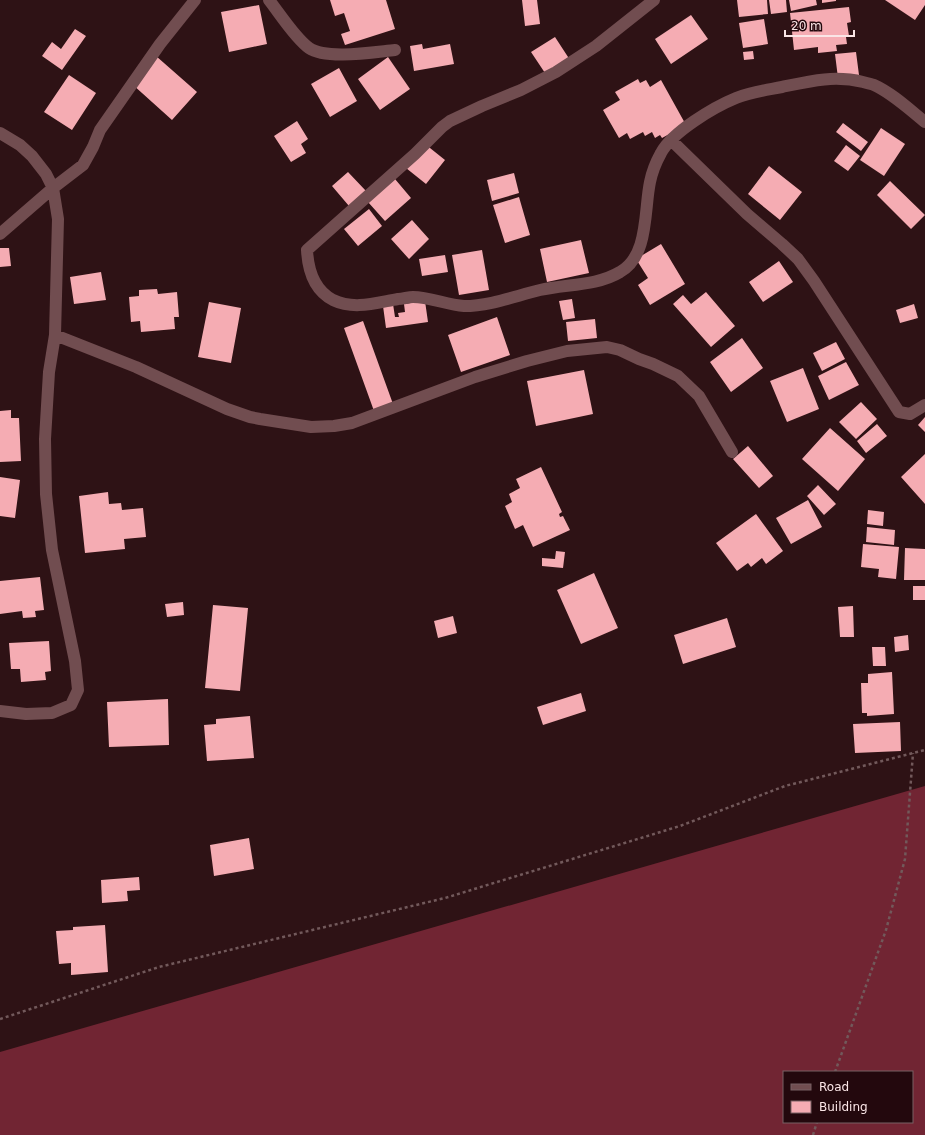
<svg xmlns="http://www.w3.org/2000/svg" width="925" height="1135" font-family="'DejaVu Sans',sans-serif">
  <rect width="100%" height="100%" fill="#2e1215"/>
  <path fill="#712533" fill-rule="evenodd" d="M925,786V1135H0V1052ZM784,1072H912V1122H784Z"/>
  <path fill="#f5acb3" d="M330,0H386L395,29L345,45L341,34L350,31L344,13L335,16Z
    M522,0H537L540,24L525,26Z
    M737,0H767L768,14L739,17Z
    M769,0H786L787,12L771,14Z
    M789,0H816L817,5L791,11Z
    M822,0H836V1L822,3Z
    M885,0H925V5L915,20Z
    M259,5L267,44L229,52L221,12Z
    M849,7L851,22L847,23L849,36L846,37L847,44L836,45L837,51L818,53V47L794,50L790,13Z
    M691,15L708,39L671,64L655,39Z
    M764,19L768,44L743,48L739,23Z
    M75,29L86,36L62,70L42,56L52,42L61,49Z
    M555,37L570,60L547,76L531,52Z
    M422,44L423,49L450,44L454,64L414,71L410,46Z
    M753,51L754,59L744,60L743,52Z
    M856,52L859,75L838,78L835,54Z
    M156,56L197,92L172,120L132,84Z
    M388,57L410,89L380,110L358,79Z
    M339,68L357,101L330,117L311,84Z
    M69,75L96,93L72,130L44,112Z
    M638,79L640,83L646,80L650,87L661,80L686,125L662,138L660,135L655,138L652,132L645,136L643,132L630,139L627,133L619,138L603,110L620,100L615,92Z
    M297,121L308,139L301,144L306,153L291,162L274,136Z
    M843,123L868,142L861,151L836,132Z
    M881,128L905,144L884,176L860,160Z
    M425,144L445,160L426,184L406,168Z
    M846,145L860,156L848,171L834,161Z
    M769,166L802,192L780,220L748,194Z
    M348,172L366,191L349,206L332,186Z
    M514,173L519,193L492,201L487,180Z
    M395,179L411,198L385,221L368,202Z
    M890,181L925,215L911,229L877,195Z
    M519,197L530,235L505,243L493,205Z
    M369,209L382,226L358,246L344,229Z
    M412,220L429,239L409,259L391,239Z
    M581,240L589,273L547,282L540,249Z
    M661,244L685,284L650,305L638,285L648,278L636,259Z
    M0,248H9L11,266L0,267Z
    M482,250L489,290L459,295L452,255Z
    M445,255L448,272L422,276L419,259Z
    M779,261L793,282L763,302L749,282Z
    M101,272L106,300L74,304L70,277Z
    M157,289L158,294L177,292L179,317H174L175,329L141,332L140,321L131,322L129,297L139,296V290Z
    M706,292L735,326L711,347L673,304L683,295L691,304Z
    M572,299L575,318L563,320L559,301Z
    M425,301L428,322L386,328L383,306L393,304L395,317H399L398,313L405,312L404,304Z
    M209,302L241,308L231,363L198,357Z
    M914,304L918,318L900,323L896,310Z
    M497,317L510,355L461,372L448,335Z
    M595,319L597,338L568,341L566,322Z
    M363,321L393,404L374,411L344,328Z
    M742,338L763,368L731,392L710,362Z
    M836,342L845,359L822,371L813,353Z
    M846,362L859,385L829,400L818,376Z
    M803,368L819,409L787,422L770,381Z
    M584,370L593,414L536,426L527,381Z
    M861,402L877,419L856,439L839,422Z
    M11,410V418H19L21,461L0,462V411Z
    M925,417V432L918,425Z
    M877,424L887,436L866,453L857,441Z
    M830,428L865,459L838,491L802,459Z
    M748,446L773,476L759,488L733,459Z
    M925,454V504L901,477Z
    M541,467L562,512L559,514L560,517L563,516L570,530L533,547L523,525L515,529L505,506L512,502L509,494L520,488L516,479Z
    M0,477L20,480L15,518L0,516Z
    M818,485L836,504L824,515L807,496Z
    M108,492L109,504L121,503L122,510L143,508L146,537L124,539L125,549L85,553L79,496Z
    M808,500L822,527L791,544L776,518Z
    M868,510L884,512L883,526L867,524Z
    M756,514L783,551L766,564L762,558L751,567L748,563L737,571L716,543Z
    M867,527L895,530L894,545L866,542Z
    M863,544L899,547L896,579L878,577L879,569L861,567Z
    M905,548L925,549V580H904Z
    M556,551L565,552L563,568L542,566V558L555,559Z
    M594,573L618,628L581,644L557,590Z
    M40,577L44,610L35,611L36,617L23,618L22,611L0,614V581Z
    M913,586H925V600H913Z
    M183,602L184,615L167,617L165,604Z
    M213,605L248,608L240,691L205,688Z
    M853,606L854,637H840L838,607Z
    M453,616L457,633L438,638L434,621Z
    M727,618L736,647L683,664L674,635Z
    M908,635L909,650L895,652L894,637Z
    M49,641L51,671L45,672L46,680L21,682L20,669H11L9,643Z
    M872,647H885L886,666H873Z
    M892,672L894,714L867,716V713H862L861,683H868V674Z
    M581,693L586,711L543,725L537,707Z
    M168,699L169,745L109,747L107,702Z
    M250,716L254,758L207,761L204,725L216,724V719Z
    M900,722L901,751L855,753L853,724Z
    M249,838L254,869L214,876L210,845Z
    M139,877L140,890L127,891L128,901L102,903L101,880Z
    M105,925L108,972L71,975V963L59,964L56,931L73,930V927Z"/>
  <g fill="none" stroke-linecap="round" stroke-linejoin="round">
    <path stroke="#72595b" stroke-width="2.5" stroke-dasharray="3 3" stroke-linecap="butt" d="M0,1019L159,967L445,898L680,826L785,786L925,750
      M835,1072L886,930L905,859L913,753
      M813,1135L817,1122"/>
    <path stroke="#714d50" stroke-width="12" d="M269,0C280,14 295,38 309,48C326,60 374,52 395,50
      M654,0L596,46L556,72L521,90L482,106L450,121L442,127L415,154L307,250C308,270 314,290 333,300C354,310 375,303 398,299C403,299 408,297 413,297C430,297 447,305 464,306C490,306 515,296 540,290C566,284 597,286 620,272C649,256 644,210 650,182C652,172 656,162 661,153C672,132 714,107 736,98C751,92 767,90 782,87C810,81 834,75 863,82C867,83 871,84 874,85C892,93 910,110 925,122
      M0,133L20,145L32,156L46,174L53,188L58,219L55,335L49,372L45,439L46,494L52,550L75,661L78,690L71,705L52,713L26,714L0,711
      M671,140L747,214L782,244L798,259L814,281L899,412L910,414L925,405
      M0,234L53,188L83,165L93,147L100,130L160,44L195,0
      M55,335L136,367L227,409L250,417L260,419L311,427L334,426L352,423L475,377L527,361L567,351L607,347L620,350L639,359L653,364L678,376L699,396L732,452"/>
  </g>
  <rect x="783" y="1071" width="130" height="52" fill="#23080d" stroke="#796064"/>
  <rect x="791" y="1084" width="20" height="6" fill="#714d50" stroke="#796064"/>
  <text x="819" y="1091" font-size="12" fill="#fae5e6">Road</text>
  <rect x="791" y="1101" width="20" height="12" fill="#f5acb3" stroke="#796064"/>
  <text x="819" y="1111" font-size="12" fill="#fae5e6">Building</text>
  <path d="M785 30v6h69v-6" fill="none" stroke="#fae5e6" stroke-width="2"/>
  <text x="791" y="30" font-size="12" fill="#fae5e6" stroke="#23080d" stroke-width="3" paint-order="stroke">20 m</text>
</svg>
